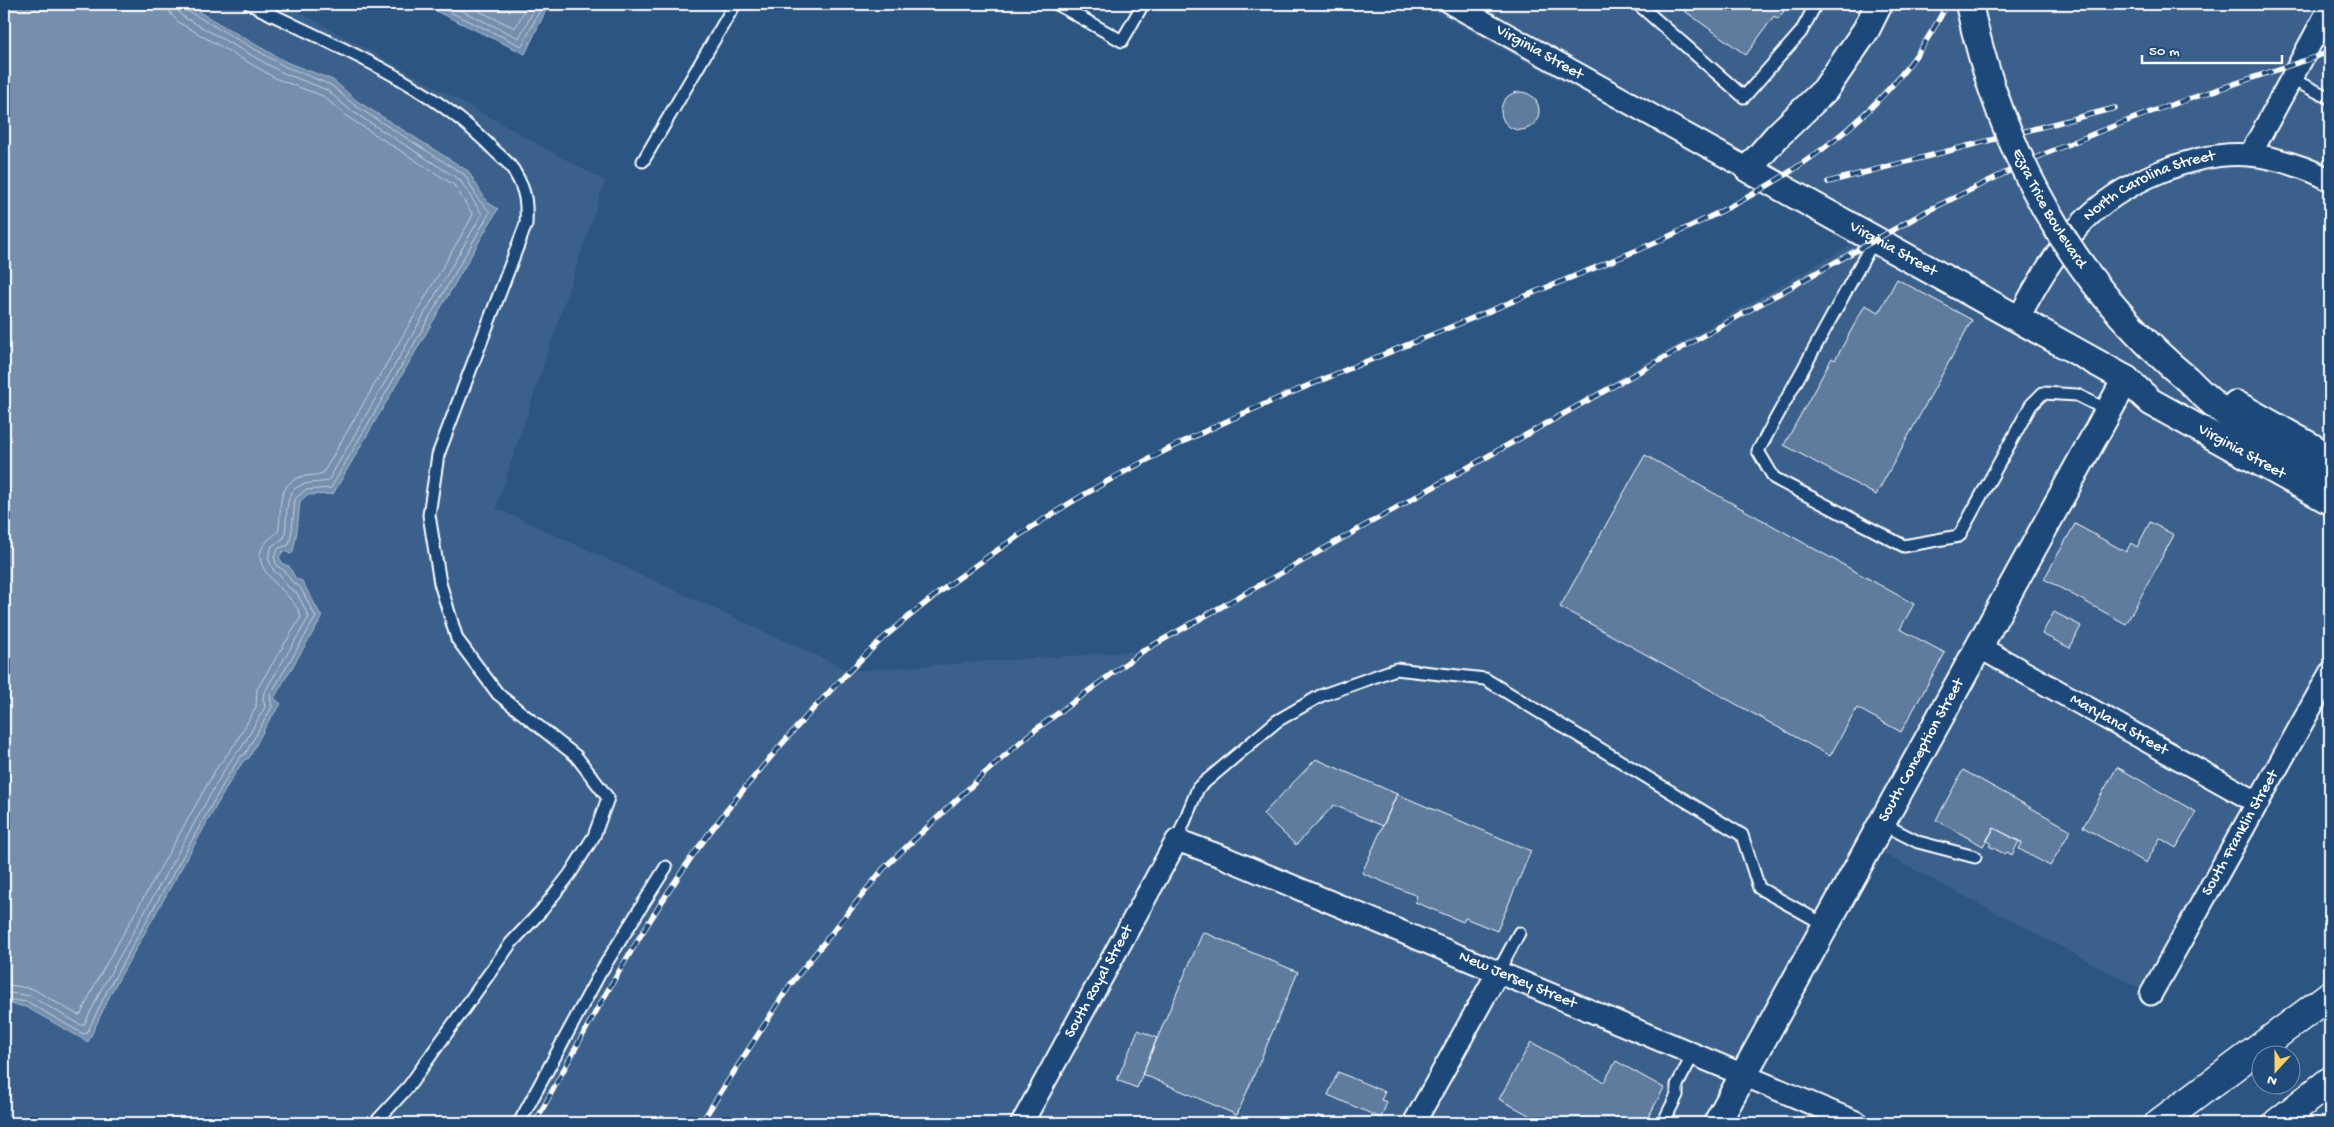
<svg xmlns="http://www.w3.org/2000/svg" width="2334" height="1127" font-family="'Gochi Hand',sans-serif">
  <rect width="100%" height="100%" fill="#2c5582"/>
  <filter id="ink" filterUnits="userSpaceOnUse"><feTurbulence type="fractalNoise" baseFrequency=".02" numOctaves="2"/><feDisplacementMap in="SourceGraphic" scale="10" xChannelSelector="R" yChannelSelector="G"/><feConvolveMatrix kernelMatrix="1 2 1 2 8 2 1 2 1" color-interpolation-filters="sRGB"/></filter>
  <g filter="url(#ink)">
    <path fill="#3b618b" d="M185,4H285L605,181L496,508L850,671L1143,651L1851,245L1733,175L1420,4H2330V673L2151,994L1869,846L1717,1123H4V1005L6,1003L26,1006L88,1042L111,993L232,778L244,760L249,758L268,722L280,704L273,699L322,617L302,581L296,579L289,566L283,564L279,557L282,551L288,554L293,552L300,501L307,495L333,494L399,379L492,206L477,188L357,101L333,80L286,62Z"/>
    <path fill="#748fad" stroke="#acbcce" d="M4,4H185L286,62L333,80L357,101L468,171L487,202L498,209L333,494L307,495L300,501L297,531L293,552L291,554L283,551L279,557L283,564L289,566L296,579L302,581L322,617L274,698L281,704L268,722L249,758L244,760L232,778L111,993L88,1042L26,1007L6,1003L4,1005Z
      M421,4H549L525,54Z"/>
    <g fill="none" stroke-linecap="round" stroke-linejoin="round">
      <path stroke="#c7d2de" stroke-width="1" d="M433,4L522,46L543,4
        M447,4L519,38L537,4
        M464,4L515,28L528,4
        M4,984L33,989L78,1015L81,1014L95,984L216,769L235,744L256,707L257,689L301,617C293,587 230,564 278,532C283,512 274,487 300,477C308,475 316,476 323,473L473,215L454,185L346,116L323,96L277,79L178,22L171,14L169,4
        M4,992L30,996L81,1025H84L102,988L223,772L235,754L241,749L265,707L263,698L264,693L309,617L297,593L288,587L281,576L274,571L268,558L272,546L284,538C289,520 281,490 304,484C312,482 320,483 328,481L482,214L460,180L350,110L327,90L281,72L182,16L178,11L177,4
        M4,999L28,1002L83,1034L87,1033L107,991L228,776L240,757L245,754L272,707L270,695L316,617L300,587L292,582L285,571L277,566L274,557L279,548L289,545L292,530L295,499L305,490L331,488L490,212L478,199L465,175L354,105L331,85L284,66L186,10L183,4"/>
    </g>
    <path fill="#5e7c9f" stroke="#fff" d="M1675,4H1789L1778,19L1774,16L1746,55Z
      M1501 111a19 19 0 1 1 38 0a19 19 0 1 1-38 0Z
      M1897,279L1972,320L1876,495L1784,445L1832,358L1835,360L1865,305L1879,312Z
      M1645,455L1914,604L1900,629L1945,653L1901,732L1857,708L1830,756L1560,607Z
      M2150,522L2174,535L2126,624L2044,579L2075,524L2126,552L2131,543L2137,547Z
      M2054,612L2081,626L2070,648L2042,634Z
      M1316,759L1397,794L1383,826L1334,805L1296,845L1263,814Z
      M2117,767L2196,812L2176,848L2160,838L2146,863L2083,827Z
      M1963,770L2071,830L2050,866L2019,849L2022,843L1994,828L1983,846L1936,820Z
      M1397,794L1531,851L1497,931L1465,918L1463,922L1415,902L1417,896L1362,873Z
      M1994,828L2019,841L2012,855L2007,852L2005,854L1989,846L1991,843L1987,841Z
      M1203,932L1298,972L1237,1115L1142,1074Z
      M1138,1030L1157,1038L1137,1088L1117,1080Z
      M1531,1042L1604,1082L1616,1061L1664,1088L1645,1123H1544L1499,1099Z
      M1338,1072L1385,1092L1381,1100L1387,1102L1381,1118L1328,1095Z
      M1318,1115L1335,1123H1314Z"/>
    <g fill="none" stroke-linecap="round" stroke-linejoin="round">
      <defs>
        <path id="service" d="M250,4C333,45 429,82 494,150C501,157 511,164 515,173C526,191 527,204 526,224L438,455L429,515L440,583L457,639L498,694L576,756L608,798L594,836L570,874L542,910L511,943L409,1086L375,1123
          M1057,4L1122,41L1143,4
          M1638,4L1744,97L1801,32L1816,4
          M2291,79L2330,98
          M643,161L735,4
          M1874,240L1758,451L1774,478L1904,546L1959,536L2031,405L2043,393L2077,395L2109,411
          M1881,823L1918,842L1975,857
          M1177,840L1198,788L1277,721L1320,696L1396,669L1485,679L1742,835L1759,888L1825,925
          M1498,972L1519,933
          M519,1123L600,973L666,867
          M1663,1123L1677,1095V1085L1694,1053"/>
        <g id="minor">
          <path id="s1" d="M1452,4L1748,169"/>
          <path d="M2250,155L2330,7"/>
          <path id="s2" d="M2018,319C2036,285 2055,252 2081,224C2119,183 2195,150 2250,155C2274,157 2309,168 2330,180"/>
          <path id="s3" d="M1979,647L2258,803"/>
          <path id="s4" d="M2151,994L2330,673"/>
          <path id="s5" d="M1022,1123L1177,840L1223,857L1858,1123"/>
          <path d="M1414,1123L1498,972"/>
        </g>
        <g id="tertiary">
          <path id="s6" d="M1879,4L1866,30L1825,90L1778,135L1748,169L2126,379L2151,402L2330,501"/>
          <path d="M2187,379C2228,422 2279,451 2330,480"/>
          <path d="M2236,404L2330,457"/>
          <path id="s7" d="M1717,1123L2126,379"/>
        </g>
        <path id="motorway" d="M2159,1123L2330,995
          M2277,1123L2330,1081"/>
      </defs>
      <use href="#service" stroke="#fff" stroke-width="15"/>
      <use href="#minor" stroke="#fff" stroke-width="25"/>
      <use href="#tertiary" stroke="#fff" stroke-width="30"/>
      <use href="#motorway" stroke="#fff" stroke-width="31"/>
      <use href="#service" stroke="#1f4a7a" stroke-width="11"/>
      <use href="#minor" stroke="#1f4a7a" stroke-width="21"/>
      <use href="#tertiary" stroke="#1f4a7a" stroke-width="26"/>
      <use href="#motorway" stroke="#1f4a7a" stroke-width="28"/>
      <defs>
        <path id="rail" d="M1828,182L2115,108
          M535,1123C583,1033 633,942 691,858C725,810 764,764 803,720C830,691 858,660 888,634C945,585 1006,542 1070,503C1208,419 1363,365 1511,302C1673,235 1864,172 1947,4
          M701,1123L790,985L884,868L985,773L1031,733L1143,651L1506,446L1927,211L2040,156L2098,132L2156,110L2330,52"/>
      </defs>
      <use href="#rail" stroke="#fff" stroke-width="5.5"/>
      <use href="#rail" stroke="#1f4a7a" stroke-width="4" stroke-dasharray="11" stroke-linecap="butt"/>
      <defs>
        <g id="tertiary-bridge">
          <path id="s8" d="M1969,4C2000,149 2071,283 2187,379"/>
        </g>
      </defs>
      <use href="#tertiary-bridge" stroke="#fff" stroke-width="30" stroke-linecap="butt"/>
      <use href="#tertiary-bridge" stroke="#1f4a7a" stroke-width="26"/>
    </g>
  </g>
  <g text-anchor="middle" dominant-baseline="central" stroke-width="4" stroke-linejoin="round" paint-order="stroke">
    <g font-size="16" fill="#fff" stroke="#1f4a7a">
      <text stroke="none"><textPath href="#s1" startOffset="100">Virginia Street</textPath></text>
      <text stroke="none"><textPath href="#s2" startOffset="194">North Carolina Street</textPath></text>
      <text stroke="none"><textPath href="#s8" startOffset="221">Ezra Trice Boulevard</textPath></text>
      <text stroke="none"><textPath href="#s6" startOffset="378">Virginia Street</textPath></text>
      <text stroke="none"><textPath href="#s6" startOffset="782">Virginia Street</textPath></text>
      <text stroke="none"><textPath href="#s3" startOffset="160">Maryland Street</textPath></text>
      <text stroke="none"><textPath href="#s7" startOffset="425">South Conception Street</textPath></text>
      <text stroke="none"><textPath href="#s4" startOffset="184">South Franklin Street</textPath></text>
      <text stroke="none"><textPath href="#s5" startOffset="691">New Jersey Street</textPath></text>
      <text stroke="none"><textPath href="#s5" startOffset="161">South Royal Street</textPath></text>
    </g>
  </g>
  <rect width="2334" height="1127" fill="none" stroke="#1f4a7a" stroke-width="20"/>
  <rect x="10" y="10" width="2314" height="1107" fill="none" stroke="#fff" stroke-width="2" filter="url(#ink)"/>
  <g transform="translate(2276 1070) rotate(201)"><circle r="24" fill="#1f4a7a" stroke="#7992af"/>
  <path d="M0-4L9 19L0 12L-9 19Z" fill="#ffd166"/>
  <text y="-8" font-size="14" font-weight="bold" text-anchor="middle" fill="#ffffff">N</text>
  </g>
  <path d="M2142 55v8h140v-8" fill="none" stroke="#ffffff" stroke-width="2.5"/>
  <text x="2149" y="55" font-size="15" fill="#ffffff" stroke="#1f4a7a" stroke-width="4" paint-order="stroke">50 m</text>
</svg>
